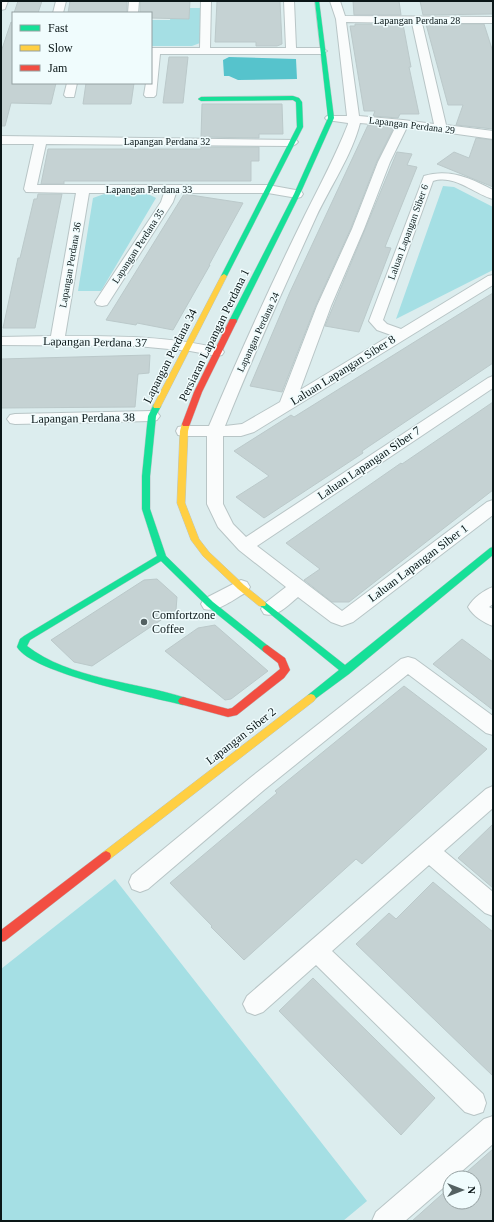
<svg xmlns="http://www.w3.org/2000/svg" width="494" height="1222" font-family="'Times New Roman',serif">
  <rect width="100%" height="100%" fill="#dcedee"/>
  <path fill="#a5dfe4" d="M172,8H202L200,43L192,46H151V20H170Z
    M443,186L454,187L493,207V270L396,319Z
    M107,193L148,194L156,198L101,291H78L93,198Z
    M115,879L367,1201L343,1221H1V969Z"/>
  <path fill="#56c3cc" d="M229,57L296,59L297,79L238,80L229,76H224L223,60Z"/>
  <path fill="#c5d2d3" stroke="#bbc9ca" d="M18,1H42L38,13H14Z
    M70,1H127V13H68Z
    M140,1H190L189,19L151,18V13H140Z
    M217,1H280L282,44L277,46H256V42H215Z
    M353,1H399L401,15H354Z
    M420,1H493V14L423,15Z
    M11,22L13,23V83H56L51,104L11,103L5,126H1V52Z
    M355,24H403L411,67H409L419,114H400L398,118L373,116L375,111H364L350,26H355Z
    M426,24H484L493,52V129L456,125L463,105H448Z
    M169,57H188L183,103H163Z
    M86,83H134L131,104H83Z
    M202,104H282L283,134H259V138L201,137Z
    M368,125L394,127L377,161L351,228L316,305L282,392L250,386L290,292Z
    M476,138L493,140V187L437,164L454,152L469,158Z
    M201,147H259V161H251V181H64V184H41L48,149H201Z
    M397,152L412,154L407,165L417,167L385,247L391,248L359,332L325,326Z
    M38,194H62L35,328H3L18,258H20L34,199H37Z
    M184,194L243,203L209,265H210L173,330L137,323L136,325L106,320Z
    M493,293V363L362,451L363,453L264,518L236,497L269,476L234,451L291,415L294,417Z
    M150,355L149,373L138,374L135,407L1,408V359Z
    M493,402V490L349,602H332L304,580L320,569L286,543L401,463L402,464Z
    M157,579L177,597L176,610L92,666L74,662L51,640L144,580Z
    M215,625L268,671L231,699L225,700L165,651L198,628Z
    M462,639L493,662V710L433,664Z
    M404,686L487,749L362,864L356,859L244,960L211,927L212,926L170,883L277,793L275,791Z
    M493,824V888L458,858Z
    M433,882L493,932V1076L356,944L389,913L396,919Z
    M313,978L435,1098L401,1135L279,1011Z
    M493,1149V1221H412L450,1187V1202H474V1178H460Z"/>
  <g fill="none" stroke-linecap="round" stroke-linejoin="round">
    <defs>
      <path id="street" d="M1,1H8L5,9L1,10Z
        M56,1H66L63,13H53Z
        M129,1H139L138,13H128Z
        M201,1H211L210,48H286L284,1H294L296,48H322L327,51L322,54H160L156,95L154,97H146L144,95L146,83H151V48H200Z
        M330,1H340L345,16L493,17V23H422L446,125L493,131V139L407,127L390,162L364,229L331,306L300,390L391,335L377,330L369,321L424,176C448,168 471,178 493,190V199C474,194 455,174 433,181L383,320L387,324L401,329L488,276L493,275V285L254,432L241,436H223V504L233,524L246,537L488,378L493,376V388L257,546L342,611L487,502L493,500V515L353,622L342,626L331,622L298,597C288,605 277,618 264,614L261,609L264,604L286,587L239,550L218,527L207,504V436H184L178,435L176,431L178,427L184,426H209C239,355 271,284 305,215C320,185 336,155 348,124V123L327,120L325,118L327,116H347L336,19ZM346,22L412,23L434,124L403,120L359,116ZM360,123L396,126L378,162L352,229L317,306L280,402L242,424L225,426C253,355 285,286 316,217C330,187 352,155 360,123Z
        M67,83H77L74,97H66L64,95Z
        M1,136L296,140L298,142L296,144L292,146L46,144L37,185H268L301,191L303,194L301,197L297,198L268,193H176L173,202L109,302L107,305L102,306L97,305L95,302L161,202L164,193H89L65,336C117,336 171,336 222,349L224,352L222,355L217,356L190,351L137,346L1,345V337L51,336L76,193L26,192L24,189L34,144H1Z
        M152,411L157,412L160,416L157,420L152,421L15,424L10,423L7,419L10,415L15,414Z
        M241,580L247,582L250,587L247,592C235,598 218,613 204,609L201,604L204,599Z
        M493,587V604L489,607L493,609V626C484,623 473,616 468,607C473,598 484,590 493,587Z
        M408,657L415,659L493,716V735L486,733L408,674L264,790L148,889L140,892L132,889L129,882L132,875L250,778L401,659Z
        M493,786V808L444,851L493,892V916L485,913L429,865L332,951L483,1094L486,1103L483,1112L474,1115L465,1112L316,965L263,1012L255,1015L247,1012L243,1004L247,996L486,789Z
        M493,1116V1144L454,1178H450V1182L405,1221H372L376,1212L484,1119Z"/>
      <path id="fast" d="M315,1H319L334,118L300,194L237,321L236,323H230L229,321L294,194L328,118Z
        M293,96L299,98L302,102L303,127L227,276L224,278L222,277L221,276L297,127L296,102L293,100L201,101L198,99L201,97Z
        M154,404H160L161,406L156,416L150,476V509L166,556L213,602L272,649L270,652H264L207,606L161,561L30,640L27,646C69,679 137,682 186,698L188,701L186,704L183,705C151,697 32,673 17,647L20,639L24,636L157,556L142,509V476L148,416Z
        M493,547V555L349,674L311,702L308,701L306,698L308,695L339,670L258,604L259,602H265L345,665L490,548Z"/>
      <path id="slow" d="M224,274L227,276L161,406L160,408H154L153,406L221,276Z
        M186,421L190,424L188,431L185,503L199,539L209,552L244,585L265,602L266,604L265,606H259L238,589L203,556L191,540L177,503L180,431L182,424Z
        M311,694L314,695L316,698L314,701L110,859L106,861L102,859L101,856L102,853L308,695Z"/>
      <path id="jam" d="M230,319H236L237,321L202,392L190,424L189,426H183L182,424L194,392Z
        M267,645L285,658L290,670L284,678L237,715L228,717L180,704L178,701L180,698L183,697L228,709L232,708L280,669L278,663L264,652L262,649L264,646Z
        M106,851L110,853L111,856L110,859L5,941L1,942V930L102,853Z"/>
    </defs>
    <use href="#street" stroke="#b8c5c6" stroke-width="2"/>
    <use href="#fast" stroke="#b8c5c6" stroke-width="1"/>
    <use href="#slow" stroke="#b8c5c6" stroke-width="1"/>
    <use href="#jam" stroke="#b8c5c6" stroke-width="1"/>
    <use href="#street" fill="#fafcfc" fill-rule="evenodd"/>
    <use href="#fast" fill="#16e098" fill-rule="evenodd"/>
    <use href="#slow" fill="#ffcf43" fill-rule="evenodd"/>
    <use href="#jam" fill="#f24e42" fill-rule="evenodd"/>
  </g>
  <circle fill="#546162" stroke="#f0fcfd" stroke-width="1.5" cx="144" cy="622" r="4"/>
  <g text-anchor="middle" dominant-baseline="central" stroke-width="3" stroke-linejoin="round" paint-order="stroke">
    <g font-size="10" fill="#0a1617" stroke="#f0fcfd">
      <text x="417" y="20">Lapangan Perdana 28</text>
      <text transform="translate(412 125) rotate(7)">Lapangan Perdana 29</text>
      <text x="167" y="141">Lapangan Perdana 32</text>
      <text x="149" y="189">Lapangan Perdana 33</text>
      <text transform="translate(408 232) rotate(-70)">Laluan Lapangan Siber 6</text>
      <text transform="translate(138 246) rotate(-57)">Lapangan Perdana 35</text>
      <text transform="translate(70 265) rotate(-80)">Lapangan Perdana 36</text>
      <text transform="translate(258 332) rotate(-65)">Lapangan Perdana 24</text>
    </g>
    <g font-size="12" fill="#0a1617" stroke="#f0fcfd">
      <text transform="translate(214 335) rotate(-64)">Persiaran Lapangan Perdana 1</text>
      <text transform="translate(95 342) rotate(1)">Lapangan Perdana 37</text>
      <text transform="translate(170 356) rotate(-63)">Lapangan Perdana 34</text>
      <text transform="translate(343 370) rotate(-32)">Laluan Lapangan Siber 8</text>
      <text transform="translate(83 418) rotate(-1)">Lapangan Perdana 38</text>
      <text transform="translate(369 463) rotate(-34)">Laluan Lapangan Siber 7</text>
      <text transform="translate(418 563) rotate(-37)">Laluan Lapangan Siber 1</text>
      <text transform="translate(241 736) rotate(-38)">Lapangan Siber 2</text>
    </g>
    <g font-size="12" fill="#0a1617" stroke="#f0fcfd" text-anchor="start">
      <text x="152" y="615">Comfortzone<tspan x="152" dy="14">Coffee</tspan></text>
    </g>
  </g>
  <rect width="494" height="1222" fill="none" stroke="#0a1617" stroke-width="4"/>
  <rect x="12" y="12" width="140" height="72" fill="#f0fcfd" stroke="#94a0a1"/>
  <rect x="20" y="25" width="20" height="6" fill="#16e098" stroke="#94a0a1"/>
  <text x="48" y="32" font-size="12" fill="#0a1617">Fast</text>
  <rect x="20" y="45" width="20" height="6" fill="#ffcf43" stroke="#94a0a1"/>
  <text x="48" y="52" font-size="12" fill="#0a1617">Slow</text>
  <rect x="20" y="65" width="20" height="6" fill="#f24e42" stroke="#94a0a1"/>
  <text x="48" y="72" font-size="12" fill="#0a1617">Jam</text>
  <g transform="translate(462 1190) rotate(90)"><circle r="19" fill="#f0fcfd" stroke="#94a0a1"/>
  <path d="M0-3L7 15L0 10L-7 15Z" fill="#546162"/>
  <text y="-6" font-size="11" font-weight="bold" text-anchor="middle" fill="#0a1617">N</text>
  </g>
</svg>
